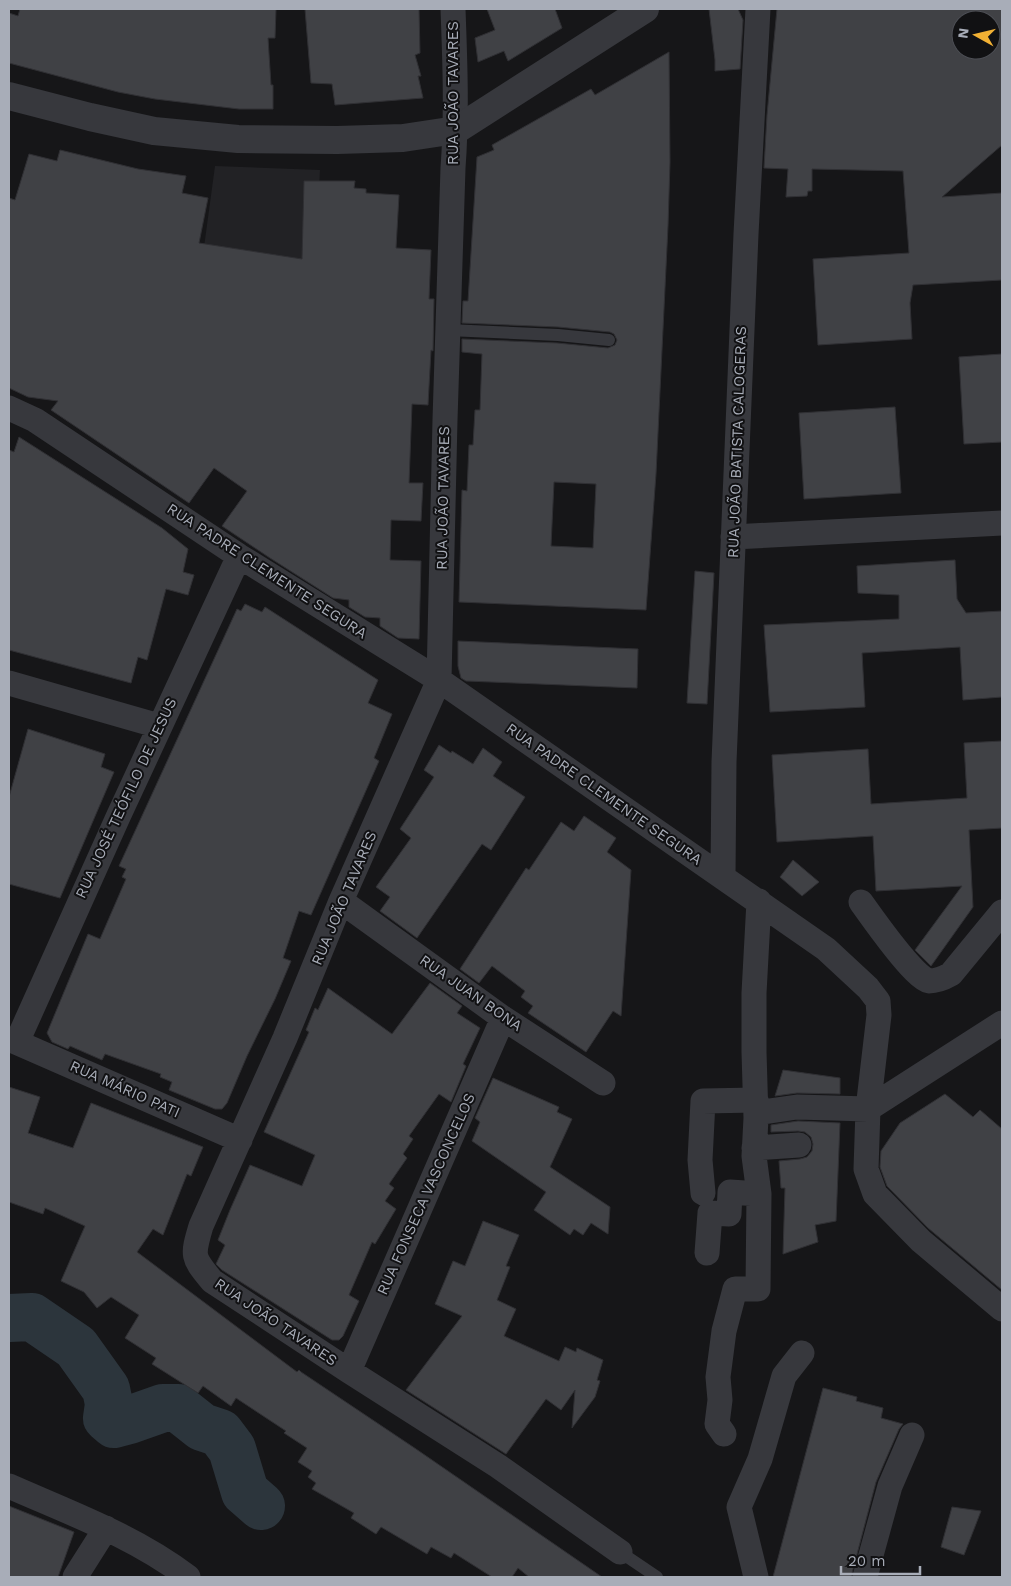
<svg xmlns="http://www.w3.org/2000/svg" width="1011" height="1586" font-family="'Work Sans',sans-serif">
  <rect width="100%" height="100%" fill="#161618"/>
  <path fill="#222225" d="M215,166L320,170L307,401L189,358Z"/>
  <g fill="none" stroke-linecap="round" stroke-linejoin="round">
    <path stroke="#2c353c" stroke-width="48" d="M9,1318L32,1317L76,1347L106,1389L109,1404L107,1418L114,1424L129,1420L163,1408H178L202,1427L220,1433L232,1449L245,1492L261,1506"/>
  </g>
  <path fill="#404145" stroke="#303034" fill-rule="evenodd" d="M20,9H276L275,38H268L271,85H273V109H239L155,99L118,92L9,63V13L18,16Z
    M305,9H419L420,53L415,55L421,76H418L423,98L335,105L332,84L311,83Z
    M487,9H555L562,28L508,61L504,51L478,62L475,38L495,30Z
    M709,9H738L743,20L740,69L715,71V60Z
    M777,9H1002V145L942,197L1002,193V280L913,285L910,303L912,339L818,345L813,259L909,253L903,171L812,169V191H808L807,196L786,197L788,169L764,168L767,115ZM961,20H991V50H961Z
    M669,52L670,162L668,226L656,474L646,610L459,602L462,490L467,491L469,445H473L475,410H480L482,354L462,352V339L557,343L608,348L615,345L617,340L614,334L610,332L558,327L462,323L463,301H468L477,157L494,150L492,145L591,89L595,95ZM554,482L596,484L593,548L551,546Z
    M60,150L138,169L186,176L182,193L208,198L199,243L302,259L304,181H355L354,188L366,189V193L399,195L396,248L431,250L429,299H434L433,351L431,350L428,405L412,404L409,483H423L421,521L391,520L390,560L421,561L419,639L398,638L380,626V618L365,617L349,607V600L333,598L270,558L222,526L247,491L214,468L189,503L51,410L58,401L28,397L9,388V198L15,200L29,154L57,161Z
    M1002,354V442L964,444L959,357Z
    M895,407L901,493L804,499L799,413Z
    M19,437L162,528L188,549L183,572L194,575L188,595L166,589L147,660L138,657L131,683L9,650V450L14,452Z
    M955,560L957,599L966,613L1002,611V697L963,700L960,647L862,653L865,707L770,712L764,625L899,619V595L858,593L857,566Z
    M695,571L714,573L707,704L687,703Z
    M245,604L262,612L265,607L378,680L368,703L392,714L374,758L379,761L311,915L299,911L283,958L291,961L275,999L247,1056L227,1103L222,1109H215L169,1090L172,1082L160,1077L161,1074L105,1054L102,1060L70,1046L68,1049L52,1042L47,1033L88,934L100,939L126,879L122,877L126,869L119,866L237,609L241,611Z
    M458,641L638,649L637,688L466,681L461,678L458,666Z
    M28,729L105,754L101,767L114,772L60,898L9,884V797Z
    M1002,741V828L969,830L973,907L931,966L915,950L962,886L876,891L873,836L777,842L772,755L868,749L871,804L967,798L964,743Z
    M439,745L451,753L452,751L473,764L483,748L502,762L493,776L525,797L491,850L482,844L417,938L380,911L390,897L376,887L411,838L400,829L434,777L424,770Z
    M584,816L616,838L607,852L631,870L621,1016L613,1011L586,1052L528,1013L533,1006L521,997L525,991L492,966L479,983L460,969L526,868L529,870L561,822L574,831Z
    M793,860L819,882L802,896L780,877Z
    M430,983L462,1006L457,1013L480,1028L463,1064L466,1066L451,1102L439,1094L409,1136L413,1139L403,1154L407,1158L389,1184L394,1188L385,1201L396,1209L375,1244L372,1242L349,1295L359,1301L343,1336L339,1340H332L222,1270L216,1264L225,1245L218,1240L230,1210L250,1165L302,1186L315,1155L264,1132L309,1032L306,1030L315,1008L318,1010L328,988L392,1034Z
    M783,1070L840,1078V1094L797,1093L775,1096Z
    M493,1078L559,1107L557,1112L572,1119L550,1167L610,1207L608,1234L591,1223L583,1235L574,1229L570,1235L534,1210L546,1192L472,1141L480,1122L475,1118Z
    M9,1087L40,1097L28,1133L73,1148L91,1103L203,1147L191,1176L187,1174L163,1235L153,1229L137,1252L297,1372L299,1370L301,1372L416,1449L602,1577H529L518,1568L512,1577H492L454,1553L451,1558L431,1547L427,1554L381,1527L376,1534L351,1518L354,1513L312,1489L316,1483L308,1477L312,1471L298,1462L307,1448L284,1433L286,1431L236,1398L231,1406L203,1386L198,1393L152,1364L156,1358L125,1338L139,1315L111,1297L97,1308L84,1292L61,1281L85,1226L45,1208L43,1214L9,1202Z
    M945,1094L973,1117L980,1110L1002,1129V1290L928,1228L887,1186L880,1167L881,1151L900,1123Z
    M798,1121L840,1123L836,1221L815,1225L818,1242L783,1254L785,1188H781L779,1161L800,1159L807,1157L812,1151L813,1144L811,1137L805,1132L798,1131L771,1132V1125Z
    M483,1221L519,1235L506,1266L510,1267L497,1300L516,1309L504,1336L559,1361L565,1347L576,1352L577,1348L603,1360L597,1380L600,1381L595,1397L572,1428L575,1390L561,1410L546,1399L506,1454L406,1390L462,1316L435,1304L453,1261L465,1266Z
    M823,1388L857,1397L856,1401L883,1408L881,1418L903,1424L899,1429L876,1482L851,1577H773Z
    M9,1506L74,1532L58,1577H9Z
    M952,1507L981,1511L964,1555L941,1547Z"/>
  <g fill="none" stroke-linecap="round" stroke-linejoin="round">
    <path stroke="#37383d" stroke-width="12" d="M448,330L558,335L609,340
      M620,1552L657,1577"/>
    <path stroke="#37383d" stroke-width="25" d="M453,9C455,62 457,115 453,168L445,420L439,680L341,901L285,1038L201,1226C192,1256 192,1257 212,1281L349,1371L498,1466L620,1552
      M9,408L35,420L239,556L439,680L826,949L868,988L878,1001L879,1015L868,1109L866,1169L875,1194L921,1241L1002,1309
      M733,537L1002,523
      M9,683L159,726
      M723,876L724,762L746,234L758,9
      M341,901L503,1018L603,1083
      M861,902C871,916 915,979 929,981C937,981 944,978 951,974L1002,912
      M9,1039L240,1140
      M17,1042L118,817L239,556
      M756,1113L797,1107L868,1109L1002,1023
      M754,1148L799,1145
      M703,1193L700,1160L703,1101L756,1100
      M707,1253L710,1213L729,1214L730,1192L759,1194
      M349,1371L503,1018
      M724,1434L717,1424L720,1400L718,1377L724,1331L735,1289H758L759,1194L754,1156L756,1118L754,1052V993L759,901
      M9,1486C70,1513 134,1536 188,1577
      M75,1577L106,1528
      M756,1577L739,1507L760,1459L784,1376L802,1353
      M865,1577L890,1486L912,1435"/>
    <path stroke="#37383d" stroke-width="28" d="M9,96L90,117L154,131L238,139L337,140L403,138L456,130L645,9"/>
  </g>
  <g text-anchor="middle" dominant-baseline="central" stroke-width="4" stroke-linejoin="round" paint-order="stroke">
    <g font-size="15" fill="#a8adb8" stroke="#111113">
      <text transform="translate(453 93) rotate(-90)">RUA JOÃO TAVARES</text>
      <text transform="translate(737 442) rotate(-88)">RUA JOÃO BATISTA CALOGERAS</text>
      <text transform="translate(443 498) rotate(-89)">RUA JOÃO TAVARES</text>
      <text transform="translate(267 571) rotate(33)">RUA PADRE CLEMENTE SEGURA</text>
      <text transform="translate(604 794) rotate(35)">RUA PADRE CLEMENTE SEGURA</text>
      <text transform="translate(126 798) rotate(-65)">RUA JOSÉ TEÓFILO DE JESUS</text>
      <text transform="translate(344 898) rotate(-67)">RUA JOÃO TAVARES</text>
      <text transform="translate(471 993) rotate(35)">RUA JUAN BONA</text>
      <text transform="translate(125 1089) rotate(24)">RUA MÁRIO PATI</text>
      <text transform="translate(426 1194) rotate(-66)">RUA FONSECA VASCONCELOS</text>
      <text transform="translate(276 1322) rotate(34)">RUA JOÃO TAVARES</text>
    </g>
  </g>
  <rect width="1011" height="1586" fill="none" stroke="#a8adb8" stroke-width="20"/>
  <g transform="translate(976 35) rotate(278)"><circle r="24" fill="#111113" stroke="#4d4f55"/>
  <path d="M0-4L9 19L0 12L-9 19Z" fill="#f2b134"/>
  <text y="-8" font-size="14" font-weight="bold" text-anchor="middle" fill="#a8adb8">N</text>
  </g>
  <path d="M841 1566v8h79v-8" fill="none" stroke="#a8adb8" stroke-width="2.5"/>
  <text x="848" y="1566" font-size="15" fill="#a8adb8" stroke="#111113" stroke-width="4" paint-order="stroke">20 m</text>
</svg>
